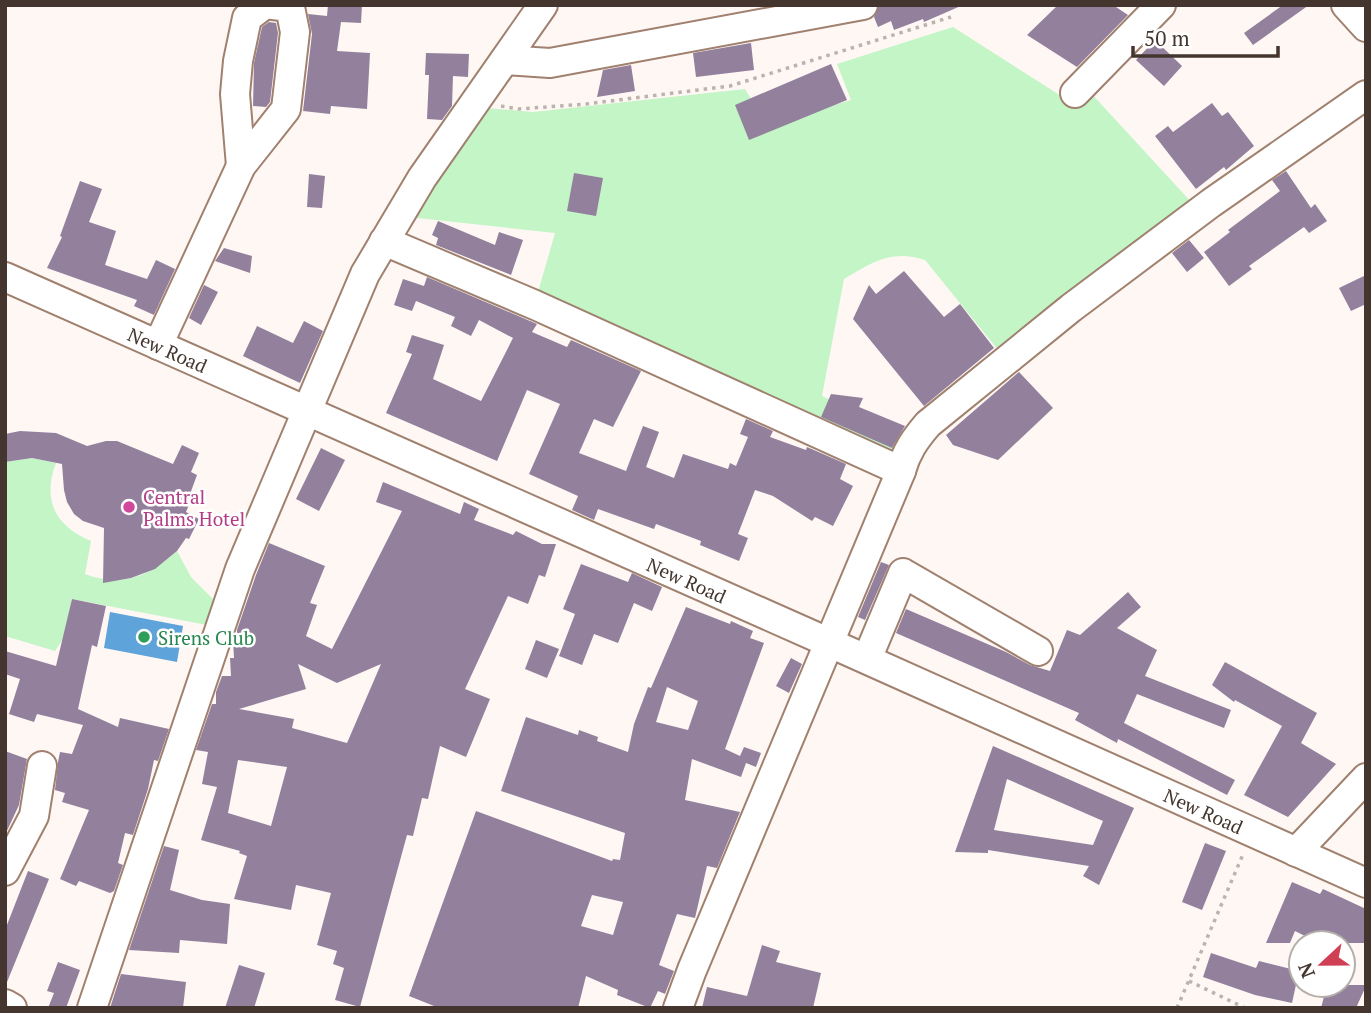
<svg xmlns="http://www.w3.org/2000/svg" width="1371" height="1013" font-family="'PT Serif',serif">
  <rect width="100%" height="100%" fill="#fef7f3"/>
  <path fill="#c3f5c6" d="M953,27L1072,103L1089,91L1194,205L1003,356L925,260C892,249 872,262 844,279L822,396L910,435L896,457L536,299L555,233L408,217L487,108L533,112L745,89L767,125L851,100L837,64Z
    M32,458L56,463C42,500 55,526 91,541L85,574C122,588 150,576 177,551L191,577L217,603L212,626L72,599L63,639L55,651L5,636V462Z"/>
  <path fill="#5ea3da" d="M110,612L183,626L177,662L104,648Z"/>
  <path fill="#93809d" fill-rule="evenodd" d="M328,5H362L361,23L341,22L337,51L370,53L367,109L331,106L330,114L303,111L312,34L308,14L327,16Z
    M879,5H963L924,22L923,19L894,30L891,21L878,27L874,17Z
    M1058,5H1113L1128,15L1077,67L1027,35Z
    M1283,5H1309L1253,45L1244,33Z
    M269,22L276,23L278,33L270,102L266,107L253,106L254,63L262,27Z
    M1155,40L1182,66L1164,86L1136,60Z
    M751,43L754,70L696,77L693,53Z
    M426,53L469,54L468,77L453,76L452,106L442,120L427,119L429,75H425Z
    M831,64L847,100L749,140L735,105Z
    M631,65L635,91L597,97L603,70Z
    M1212,103L1222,116L1228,112L1254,146L1226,170L1224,167L1196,189L1155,136L1168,126L1173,132Z
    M1286,171L1311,208L1315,204L1327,221L1309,233L1304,227L1249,266L1252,269L1229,286L1204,252L1230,232L1228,230L1280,191L1272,180Z
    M574,173L603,178L596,216L567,211Z
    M309,174L325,176L322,208L307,207Z
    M80,181L102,189L89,222L116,231L105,265L147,279L156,260L175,269L154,315L134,306L137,300L47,268L62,237L60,236Z
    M438,221L495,245L499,232L523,240L511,275L436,245L438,238L432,235Z
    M1189,240L1204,258L1187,272L1172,253Z
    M224,248L252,256L250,273L215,261Z
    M904,271L944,317L960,304L994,348L924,406L853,319L869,285L876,294Z
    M1366,275V304L1351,311L1339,288Z
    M427,277L537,324L532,332L567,347L571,340L641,371L613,427L594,419L579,453L626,471L643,426L659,432L646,467L674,478L683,454L728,469L730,463L736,466L748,437L740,434L746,419L773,431L770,437L806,450L807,447L846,464L840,479L853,486L833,526L815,517L812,521L773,496L755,490L738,534L748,538L739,561L700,545L701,541L656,524L654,529L598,509L594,520L572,510L578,496L529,474L560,404L527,390L497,461L386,413L412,354L406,352L412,335L444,345L433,379L481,401L513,338L479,320L471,336L451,326L455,317L416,301L412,311L394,305L403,279L424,286Z
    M204,285L218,292L201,325L189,318Z
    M304,321L323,331L300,383L243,356L257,326L293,343Z
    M1019,372L1053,408L998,460L953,445L946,435Z
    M831,394L863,398L859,407L905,426L892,448L821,417Z
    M20,431L56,433L87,446L106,441H117L173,464L182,445L199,453L191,472L197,475L190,494L193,495L186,512L199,519L189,539L186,538L177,551L155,569L131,578L103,583L104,528L83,521L74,514L67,502L64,490L62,464L32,458L5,462V434Z
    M321,448L345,460L319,511L296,499Z
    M383,482L460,514L464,502L479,509L474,520L513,535L516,531L542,544H556L545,577L539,575L528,604L508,596L465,689L490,699L466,757L440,746L428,799L422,798L413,836L407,835L360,1007L335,1000L344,968L333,964L337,951L317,945L331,893L296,885L291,910L234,899L247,856L239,853L240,851L201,840L217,787L202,784L208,752L196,750L212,704H216V692L222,676H231L230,658H234L233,641L234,638H237V630L256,575L269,543L325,566L310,603L317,605L306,636L332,649L402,511L376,502ZM298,664L337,683L381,664L347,743L292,728L294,719L239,709L306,689ZM238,760L287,767L271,826L228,813Z
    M881,562L889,565L865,620L858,617Z
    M581,564L628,582L632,573L662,587L652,611L634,603L618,643L594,634L582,665L559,656L575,614L563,609Z
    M1128,592L1141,607L1117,628L1157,650L1145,676L1231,710L1224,728L1137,694L1124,723L1235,780L1227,795L1118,739L1117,743L1075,720L1079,713L896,633L906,609L1006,652L1030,665L1050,671L1067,630L1080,635Z
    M72,599L106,606L97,647L92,645L78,709L118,727L120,718L169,729L158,761L154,760L148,789L133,835L125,833L118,863L123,865L114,891L110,893L79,881L76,886L60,879L89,810L62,802L65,793L55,790L58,762L60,752L72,754L83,725L37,714L34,722L9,714L20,679L5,674V651L56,666Z
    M686,607L730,624L731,621L753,631L750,638L764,643L725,749L740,756L744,747L761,753L756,767L746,763L741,777L692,759L685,800L740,812L717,868L707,866L695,918L677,914L659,965L674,971L665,994L658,991L650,1008L617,995L618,990L586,976L578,1008H439L409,996L476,811L612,861L613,859L620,860L625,833L501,791L526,717L578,735L579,730L598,737L597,741L628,752L634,724L648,687L651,688ZM667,687L698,701L688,730L656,722ZM592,895L623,902L613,935L581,926Z
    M536,640L559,649L547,678L525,669Z
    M791,658L802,664L789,693L776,686Z
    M1225,662L1317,713L1301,743L1336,764L1288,817L1244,795L1282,726L1235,700L1234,702L1212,685Z
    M993,746L1134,808L1099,885L1083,876L1089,866L988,850V853L955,852ZM1007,779L1103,821L1093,845L994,830Z
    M5,751L27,759L19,805L5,835Z
    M1205,843L1226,851L1202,910L1182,902Z
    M164,846L179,850L170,890L202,900L230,904L227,944L180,940L179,953L129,950Z
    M28,871L49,879L5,987V930Z
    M1292,882L1320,894L1323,889L1366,909V943H1319L1295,931L1290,943H1266Z
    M762,945L780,951L776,962L821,973L813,1008H702L707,987L747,996Z
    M1211,953L1256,968L1259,961L1299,971L1292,1003L1255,995L1203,977Z
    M58,962L80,970L66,1008H48L54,993L47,991Z
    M239,965L265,973L254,1008H225Z
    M121,974L186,982L183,1008H110Z
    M1327,985H1366V986L1356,1008H1321Z"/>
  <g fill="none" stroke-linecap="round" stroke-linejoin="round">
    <defs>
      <g id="minor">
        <path d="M1346,5L1366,27"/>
        <path d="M505,60L550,63L863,5"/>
        <path d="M1075,93L1161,5"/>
        <path d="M241,166L235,94L238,61L247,18L264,5"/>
        <path d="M384,241L535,305L901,471"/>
        <path id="s1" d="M5,277L830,643L1366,883"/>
        <path d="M158,345L241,166L286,109L295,32L290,7L273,5"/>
        <path d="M867,659L903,573L1038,651"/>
        <path d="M1296,852L1366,778"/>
        <path d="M5,871L34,816L42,766"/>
        <path d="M5,1004L12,1008"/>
        <path d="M92,1008L240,569L365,274L422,178L543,5"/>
        <path d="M678,1008L692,970L901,471C906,452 915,439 928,424L1071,308L1211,203L1366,95"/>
      </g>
    </defs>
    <use href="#minor" stroke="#a0806e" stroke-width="32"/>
    <path stroke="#bcb3ad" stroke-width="3.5" stroke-dasharray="3.5 5" stroke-linecap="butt" d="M501,106L518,109L586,104L730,86L951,17
      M1189,981L1245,1008
      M1177,1008L1244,852"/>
    <use href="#minor" stroke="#fff" stroke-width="28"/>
  </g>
  <circle fill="#d1479c" stroke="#fff" stroke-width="2.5" cx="129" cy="507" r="7"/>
  <circle fill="#2e9e5b" stroke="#fff" stroke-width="2.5" cx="144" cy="637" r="7"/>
  <g text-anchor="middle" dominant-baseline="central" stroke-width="5" stroke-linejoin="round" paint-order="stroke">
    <g font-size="19" fill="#44362e" stroke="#fff">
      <text stroke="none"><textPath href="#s1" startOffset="178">New Road</textPath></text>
      <text stroke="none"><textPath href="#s1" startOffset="746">New Road</textPath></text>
      <text stroke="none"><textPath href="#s1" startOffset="1312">New Road</textPath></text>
    </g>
    <g font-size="19" fill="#b23c85" stroke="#fff" text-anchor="start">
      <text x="143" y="496">Central<tspan x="143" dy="22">Palms Hotel</tspan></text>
    </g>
    <g font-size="19" fill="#27864d" stroke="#fff" text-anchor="start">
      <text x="158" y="637">Sirens Club</text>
    </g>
  </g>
  <rect width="1371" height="1013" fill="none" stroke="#44362e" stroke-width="14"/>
  <g transform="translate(1322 964) rotate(248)"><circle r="33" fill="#ffffff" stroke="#b4afab" stroke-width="2"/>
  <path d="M0-5L12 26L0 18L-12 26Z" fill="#d04055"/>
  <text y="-10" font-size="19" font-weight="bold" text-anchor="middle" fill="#44362e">N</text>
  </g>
  <path d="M1133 46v10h145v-10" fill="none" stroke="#44362e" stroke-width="3.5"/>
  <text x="1144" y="46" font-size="21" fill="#44362e" stroke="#ffffff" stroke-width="5" paint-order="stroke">50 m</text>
</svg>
